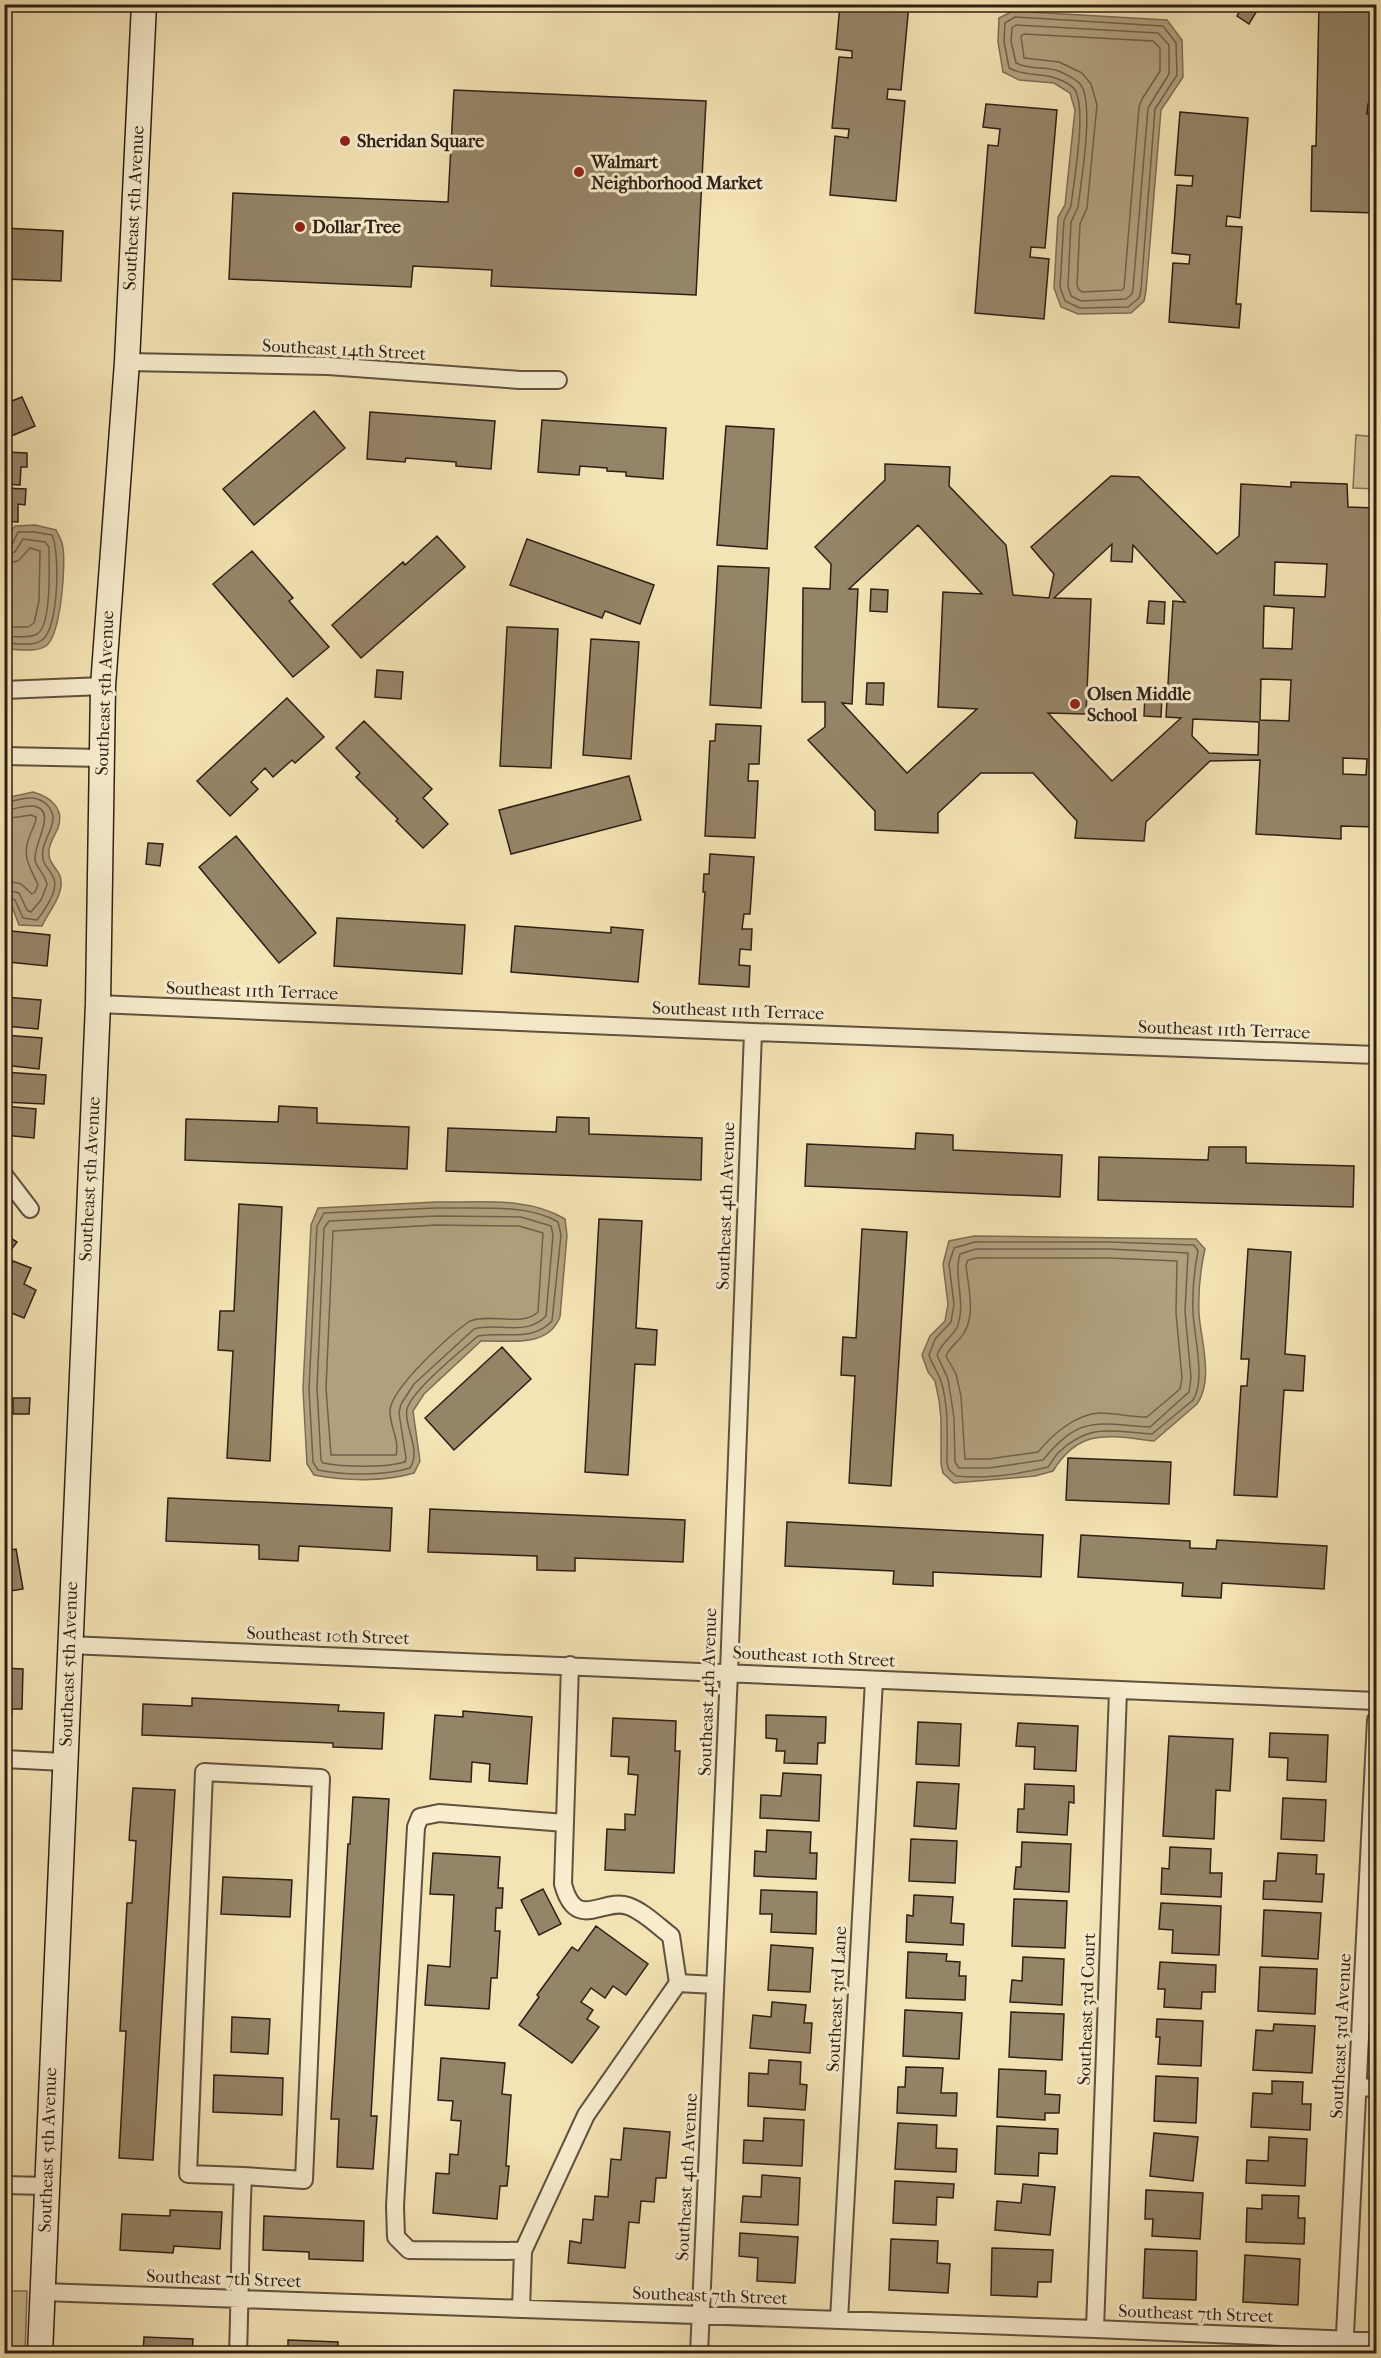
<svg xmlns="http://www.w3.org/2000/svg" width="1381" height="2358" font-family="'IM FELL French Canon',serif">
  <rect width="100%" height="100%" fill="#f4e3b4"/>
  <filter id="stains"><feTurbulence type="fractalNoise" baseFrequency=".00333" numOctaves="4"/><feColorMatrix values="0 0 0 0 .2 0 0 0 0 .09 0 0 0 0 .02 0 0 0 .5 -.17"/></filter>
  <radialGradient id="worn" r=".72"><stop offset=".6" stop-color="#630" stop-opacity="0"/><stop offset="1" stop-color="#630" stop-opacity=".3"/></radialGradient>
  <path fill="#d2c299" stroke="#807158" stroke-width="1.5" d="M1356,435L1376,437V489L1353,488Z
    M5,2291H27L25,2353H5Z"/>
  <path fill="#b1a17e" stroke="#7d6d54" stroke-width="1.5" d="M1013,11L1167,20L1182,40L1183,77L1161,110L1146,291L1144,301L1131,313L1078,314L1061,307L1054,288L1058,217L1065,205L1075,110L1070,93L1054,83L1019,80L1003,72L998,42L999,18Z
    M35,525L56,530C58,534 61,539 62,543C67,560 61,635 46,646C36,653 16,649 5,649V556L9,534L15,526Z
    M33,792C50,797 65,808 58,828C54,837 48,845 49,855C49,863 57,868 60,876C66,893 48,912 42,926L19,925L11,904L5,901V798Z
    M436,1202C478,1203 528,1196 565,1219L567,1235L560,1317C547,1349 508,1340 481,1341L424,1394L413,1411L420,1461L414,1473C384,1482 345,1481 314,1475L307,1464L303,1389L311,1225L318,1208Z
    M974,1236L1196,1239L1205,1249C1200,1271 1198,1291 1199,1314C1201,1341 1214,1380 1197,1404L1154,1441C1110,1436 1080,1427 1053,1471L1035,1476L954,1483L943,1473L941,1464V1419L939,1400L935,1381L928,1372L922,1355L930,1336L945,1321L948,1304L943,1264L949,1241Z
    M5,1364L8,1379L5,1440L4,1364Z"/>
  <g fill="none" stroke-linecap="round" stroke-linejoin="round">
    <path stroke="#70604a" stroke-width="1.5" d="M1015,17L1163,26L1176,43L1177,75L1155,109L1141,290L1139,298L1128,307L1080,308L1065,301L1060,287L1064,220L1071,206C1074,179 1086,114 1076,92C1074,86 1064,81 1058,79C1042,72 1025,77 1009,68L1004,41L1005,23Z
      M1016,25L1158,33L1169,45V74L1148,108L1133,289L1132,294L1126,299L1081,301L1071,296L1068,286L1071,222L1078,207C1081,182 1095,101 1080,84C1076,79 1067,75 1061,72C1047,65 1030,71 1016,63L1011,41L1012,28Z
      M1024,34L1153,41L1160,48V71L1142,99L1139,107L1124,288L1122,290L1083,292L1079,290L1077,285L1080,224L1087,208L1097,105L1091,84L1082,73L1059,62L1024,58L1021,36Z
      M4,547L12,545L18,532H34L52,535C60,551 59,629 42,640C33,647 15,643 4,643
      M4,555L15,552L23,539L45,542L49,547C49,564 52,625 37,634C29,639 13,636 4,636
      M4,564L18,561L30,548L40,551L39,601L34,623L28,627H4
      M4,802C13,802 23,797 32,798C38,798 45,802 48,806C63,822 39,840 43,859C44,866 52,872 54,879C58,891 44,911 37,920L23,918L15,900L4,896
      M4,810C14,810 24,805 33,806C59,810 33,843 35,860C37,869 46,875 47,885L41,900L31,912L27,910L19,893L4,889
      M4,819L31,815L36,817C36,824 32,829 30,835C21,857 30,866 38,885L35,892L32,894L21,884L4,880
      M436,1208C472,1209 527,1203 558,1222L561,1235L552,1321C531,1343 505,1331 478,1336C462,1350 412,1390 407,1409C403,1426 422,1449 410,1468C385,1476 343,1475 318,1470L313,1462L309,1389L317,1226L324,1213Z
      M436,1216L521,1217L551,1226L553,1235L546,1316C526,1337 498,1322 474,1329L414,1384L401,1404L399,1413L406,1458L405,1462C385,1468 344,1467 323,1463L321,1460L317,1388L324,1228L329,1221Z
      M436,1225L519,1226L543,1233L538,1312C523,1327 490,1313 470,1321C451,1334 392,1387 390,1410C389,1425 400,1440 396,1455H331L326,1388L333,1231Z
      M975,1242H1109L1194,1245L1198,1251C1194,1272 1192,1291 1193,1312C1194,1336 1206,1380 1193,1400L1152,1434C1113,1432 1091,1422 1059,1452C1055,1456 1052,1462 1048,1467C1020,1474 985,1479 956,1476L949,1470L947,1463C947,1436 949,1407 941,1381C938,1372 932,1365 929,1355L935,1339L951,1322L954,1304L949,1264L954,1248Z
      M976,1249H1109L1188,1253L1185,1311L1191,1378L1189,1392L1150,1427C1098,1424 1080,1414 1043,1460L989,1468H959L955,1462L954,1418L948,1379L937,1355C942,1341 955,1335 958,1325C966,1301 953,1277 960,1254Z
      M977,1258H1109L1177,1261L1176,1313L1182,1378L1180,1389L1147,1417C1131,1417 1115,1413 1100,1413C1075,1414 1052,1435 1038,1452L989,1459H965L961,1396L956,1374L946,1356C950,1346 959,1342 964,1333C976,1313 968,1286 966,1265L968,1260Z"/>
  </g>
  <path fill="#958568" stroke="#2e2016" stroke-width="1.5" fill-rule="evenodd" d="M840,4H909L901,90L888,89L887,99L905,101L896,201L830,195L835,136L848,138L849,129L832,128L839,57L852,58V51L836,49Z
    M1230,4H1261L1249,24L1237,16L1239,12Z
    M1319,4H1376V104H1368L1367,114H1376V213L1311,211L1312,146H1316Z
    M454,90L706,101L696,295L491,286L492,270L413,266L411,287L229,279L233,193L448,202Z
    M986,104L1057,110L1045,248L1031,247L1030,257L1049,259L1044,319L975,313L988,145L998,146L1000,129L983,127Z
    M1180,112L1248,118L1240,218L1227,216L1226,226L1242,227L1236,304H1241L1239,328L1169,322L1173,263L1189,264L1190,255L1172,253L1177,185L1192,186L1193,176L1175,175Z
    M4,228L63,231L61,281L4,279Z
    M22,397L35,426L4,439V404Z
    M314,411L345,448L254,525L223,489Z
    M370,412L495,421L491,469L456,466V462L406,458L405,462L367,459Z
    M542,420L666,428L663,479L626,476V472L607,471V468L580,466L579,475L538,472Z
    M726,426L774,429L767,549L717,545Z
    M4,452L27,453V467H21L20,485L4,484Z
    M885,464L950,467L949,486L1006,545L1013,595L1049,598L1054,574L1031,547L1111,476L1139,477L1217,554L1239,536L1241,484L1291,487V482L1347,484L1348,507L1376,508V827L1341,826V839L1256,834L1260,760L1210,761L1146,822L1144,841L1075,838L1077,821L1033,773H981L938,813V833L875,830V811L808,740L825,727V702H802L803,588L830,589L831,564L815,547L885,480ZM918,525L982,594L943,592L938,707L977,709L907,773L842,703L852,704L858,589H849ZM1112,544L1111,561L1132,562L1133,545L1185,602L1173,601L1166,717L1181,718L1112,781L1048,713L1086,714L1091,599L1054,598ZM1275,562L1327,564L1325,597L1274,595ZM1264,606L1294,608L1292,649L1263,648ZM1261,679L1291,680L1289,721L1260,720ZM1193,719L1259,722L1258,755L1209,753L1192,736ZM1343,758L1367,759L1366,775L1343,774Z
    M4,488L26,489L25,505L18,504V522L4,521Z
    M437,536L465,567L361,658L332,625L403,562L405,565Z
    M527,539L654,585L640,624L605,611L602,618L510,585Z
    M252,551L293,598L289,601L329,647L293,677L213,584Z
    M718,566L769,568L761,708L710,705Z
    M871,589L888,590L887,612L870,611Z
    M1149,601L1165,602L1164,624L1147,623Z
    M507,627L558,629L551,768L500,766Z
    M591,639L639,642L631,759L583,755Z
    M377,670L403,672L401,699L375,697Z
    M867,683H884L883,705L866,704Z
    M1145,695H1162L1161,717L1144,716Z
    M287,698L324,737L295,763L292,760L273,777L265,768L251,782L258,789L230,816L197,781Z
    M364,721L432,789L423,798L448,824L423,848L396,821L398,819L356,777L360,773L336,748Z
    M716,724L761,726L759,764H749L748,781H758L755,838L705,836L710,741H715Z
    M629,776L641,820L511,854L499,810Z
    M236,836L316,933L279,963L199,867Z
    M148,843L163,844L160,866L146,864Z
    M710,854L754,857L750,914H744L742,929H752L751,950L740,949L739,965L750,966L749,987L699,984L705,892H703L704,874H709Z
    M337,918L465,925L462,974L334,966Z
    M515,926L611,933V927L643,930L638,982L511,972Z
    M11,931L50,935L47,966L8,962Z
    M4,997L41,1000L38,1029L4,1026Z
    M4,1035L42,1038L39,1069L4,1065Z
    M4,1072L46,1075L44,1104L4,1102Z
    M4,1106L36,1109L34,1138L4,1135Z
    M279,1106L317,1108V1123L409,1127L407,1169L185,1160L186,1119L278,1122Z
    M557,1117L589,1118V1134L702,1138L701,1180L446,1171L448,1128L556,1132Z
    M916,1133L953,1135V1150L1062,1155L1060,1197L805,1186L807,1144L915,1149Z
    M1209,1147H1246V1163L1354,1166L1353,1207L1098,1200L1099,1157L1208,1160Z
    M239,1204L282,1207L270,1461L227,1458L233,1351L218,1350L220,1311H234Z
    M599,1219L642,1221L636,1328L657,1330L655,1365L635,1364L628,1475L585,1472Z
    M862,1229L907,1232L891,1486L849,1483L855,1376L841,1375L843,1337L856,1338Z
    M4,1234L17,1242L4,1259Z
    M1248,1249L1291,1252L1285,1354L1305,1356L1303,1391L1284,1390L1277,1497L1234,1495L1241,1386H1247L1249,1359H1241Z
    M13,1261L31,1268L24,1284L36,1290L24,1318L4,1310V1280Z
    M502,1347L531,1379L454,1450L425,1418Z
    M13,1398H30L29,1414H13Z
    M1068,1458L1171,1462L1169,1504L1066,1500Z
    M168,1498L392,1508L390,1551L299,1546L298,1561L259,1559V1545L166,1541Z
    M430,1509L685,1520L683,1562L575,1558V1571L537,1570V1556L428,1552Z
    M787,1522L1043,1535L1041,1577L933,1572V1586L893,1584L894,1571L785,1566Z
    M1081,1535L1190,1541V1548L1216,1549L1217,1540L1327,1546L1324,1589L1222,1583L1221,1598L1182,1596L1183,1583L1078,1577Z
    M16,1549L23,1589L4,1592V1551Z
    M4,1668L23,1669L22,1709H12L11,1724H4Z
    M192,1698L339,1705L338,1711L384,1713L382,1749L333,1747V1743L142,1735L143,1704L192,1706Z
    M463,1711L532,1717L527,1784L489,1781L490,1764L472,1762L471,1782L430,1779L435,1715L463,1717Z
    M766,1715L826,1717L825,1743H818L817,1764L784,1763L785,1751H776L777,1739L766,1738Z
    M613,1718L676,1721L675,1751H680L674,1873L605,1870L607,1829L625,1830V1814L635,1815L638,1775L628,1774L629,1757L611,1756Z
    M918,1722L961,1724L959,1766L916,1764Z
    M1018,1723L1078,1726L1076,1771L1034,1769L1035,1747L1016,1746Z
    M1270,1733L1328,1735L1326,1782L1287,1780L1288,1758L1269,1757Z
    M1169,1736L1233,1739L1230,1791L1216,1790L1214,1839L1163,1836Z
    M783,1773L821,1775L819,1821L760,1818L761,1795L781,1796Z
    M917,1782L959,1784L956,1829L914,1826Z
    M1025,1784L1074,1786V1803L1069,1802L1067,1835L1017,1832L1018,1809H1024Z
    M133,1788L175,1790L153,2160L119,2158L126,2031H120L127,1903H132L136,1841L129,1840Z
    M353,1797L389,1799L371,2116H377L373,2169L337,2167L339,2119H331L348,1844H350Z
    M1283,1798L1326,1800L1324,1841L1281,1839Z
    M767,1830L811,1832L810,1853H817L816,1879L754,1876L755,1851L766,1852Z
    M911,1839L957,1841L955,1883L909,1881Z
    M1022,1842L1071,1844L1069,1892L1014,1889L1016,1867H1021Z
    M1170,1847L1211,1849L1210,1873H1222L1221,1897L1161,1894L1162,1868L1169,1869Z
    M433,1853L500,1857L498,1888H503L502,1908H496L495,1931H500L497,1978H491L489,2009L425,2005L428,1965L450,1967L454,1895L430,1894Z
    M1278,1853L1317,1855L1316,1874H1324L1322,1902L1263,1899L1264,1881H1276Z
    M223,1877L292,1880L290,1917L221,1914Z
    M543,1889L561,1924L539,1935L521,1900Z
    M761,1890L817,1892L816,1934L771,1932L772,1914H760Z
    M914,1895L953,1897L951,1923L964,1924L963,1945L906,1942L907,1915L913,1916Z
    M1014,1899L1067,1901L1065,1948L1012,1946Z
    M1161,1903L1221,1906L1219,1955L1172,1953L1173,1930L1159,1929Z
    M1264,1910L1321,1913L1318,1959L1262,1956Z
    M596,1926L648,1964L626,1995L613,1986L605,1998L591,1988L581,2002L593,2010L587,2019L599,2027L572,2063L519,2025L539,1997L537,1995L572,1947L578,1951Z
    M771,1945L813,1948L810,1992L768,1990Z
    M908,1952L947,1954L946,1961L960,1962L959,1976H966L965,2000L906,1998Z
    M1023,1957L1064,1959L1062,2005L1010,2002L1012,1980L1022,1981Z
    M1160,1962L1216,1965L1215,1992H1202L1201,2009L1164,2007L1165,1989H1158Z
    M1260,1967L1317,1969L1315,2014L1258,2011Z
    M772,2002L806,2005L804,2023H812L810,2053L750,2048L753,2015L771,2017Z
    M905,2010L962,2013L959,2059L903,2056Z
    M1011,2012L1064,2014L1062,2060L1009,2057Z
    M232,2017L270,2019L268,2054L231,2052Z
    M1157,2019L1203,2021L1201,2066L1158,2064L1160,2037H1156Z
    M1274,2024L1315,2026L1312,2073L1253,2070L1256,2030L1273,2031Z
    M441,2058L505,2063L502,2094L511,2095L506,2166H509L507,2186H500L497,2219L433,2213L436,2173L449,2174L450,2154L458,2155L461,2121L451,2120L453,2101L438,2100Z
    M769,2060L801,2062L800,2084L807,2085L805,2110L748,2106L749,2073L768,2074Z
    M906,2067L943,2068L941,2093H957L956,2116L897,2113L898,2087H905Z
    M999,2069L1046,2071L1045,2094L1060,2095L1059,2113H1045V2120L997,2117Z
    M214,2075L283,2078L282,2115L213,2112Z
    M1156,2076L1198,2078L1196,2123L1154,2121Z
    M1272,2081L1303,2082L1302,2104H1311L1310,2130L1251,2127L1253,2093L1272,2094Z
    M764,2118L804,2120L802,2166L743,2163L744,2140L763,2141Z
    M898,2123L937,2125L936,2148L957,2149L956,2172L895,2169Z
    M997,2126L1058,2129L1057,2154L1039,2153L1038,2176L995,2174Z
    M624,2128L670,2132L666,2178H656L654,2202L641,2201L639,2223L629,2222L625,2268L568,2263L570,2241L581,2243L583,2219L593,2220L595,2196L608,2197L611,2159L621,2160Z
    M1154,2133L1198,2137L1193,2181L1150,2176Z
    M1269,2137L1307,2139L1305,2186L1246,2183L1247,2160L1268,2161Z
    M762,2175L800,2178L798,2225L741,2222L743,2196L761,2197Z
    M895,2181L954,2184L953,2198L937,2197L936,2225L893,2223Z
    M1023,2184L1055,2187L1050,2235L995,2230L997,2201L1021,2203Z
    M1146,2190L1203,2193L1200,2239L1152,2236L1153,2219H1145Z
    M1262,2195L1299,2196L1298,2218H1305L1304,2244L1246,2242L1247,2208L1262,2209Z
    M170,2210L222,2212L220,2249L174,2246L173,2253L120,2250L122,2214L170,2216Z
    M264,2216L364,2221L363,2261L309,2259V2252L263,2250Z
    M740,2233L798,2237L795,2283L757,2281L758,2258L739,2256Z
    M891,2239L938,2241L937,2263L950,2264L948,2293L889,2290Z
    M992,2248L1053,2250L1051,2282H1038L1037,2297L991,2295Z
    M1145,2249L1197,2251L1196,2300L1143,2298Z
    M1245,2255L1300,2259L1298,2305L1243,2302Z
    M144,2337L193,2339L192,2354H143Z
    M288,2340L338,2342V2354H288Z"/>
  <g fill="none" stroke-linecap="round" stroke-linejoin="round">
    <defs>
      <path id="street" d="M127,362L328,366L520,380H558
        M4,690L103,686
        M4,756L101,758
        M98,1004L753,1032L1376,1055
        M4,1175L30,1209
        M69,1645L1376,1701
        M570,1665L563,1884C576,1933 603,1897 628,1906C643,1911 658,1926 671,1936L678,1983L715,1985
        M4,1759L64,1762
        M1358,2087L1376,2088
        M4,2185L46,2186
        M523,2251L409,2250L396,2237L395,2206L416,1827L420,1817L439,1813L565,1823
        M42,2292L1095,2329L1376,2341
        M521,2309L523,2251L586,2115L678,1983
        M839,2320L874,1680
        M1095,2329L1118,1691
        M238,2354C240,2294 240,2235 243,2176L188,2174L204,1772L321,1778L304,2180L243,2176
        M699,2354L729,1672L753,1032
        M1344,2354L1376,1720"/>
      <path id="secondary" d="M40,2354L98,1004L103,686L127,362L144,4"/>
    </defs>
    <use href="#street" stroke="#60513e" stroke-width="20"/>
    <use href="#secondary" stroke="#2e2016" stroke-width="27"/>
    <use href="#street" stroke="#f8edce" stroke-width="16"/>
    <use href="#secondary" stroke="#f8edce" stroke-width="24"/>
  </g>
  <g fill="#8f2418" stroke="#f8edce" stroke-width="2">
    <circle cx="345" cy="141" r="6"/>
    <circle cx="579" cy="172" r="6"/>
    <circle cx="300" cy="227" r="6"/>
    <circle cx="1075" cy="704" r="6"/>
  </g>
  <g text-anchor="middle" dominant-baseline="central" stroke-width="6" stroke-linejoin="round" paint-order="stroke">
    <g font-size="18" font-weight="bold" fill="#2e2016" stroke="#f8edce" text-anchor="start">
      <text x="357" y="141">Sheridan Square</text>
      <text x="591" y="162">Walmart<tspan x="591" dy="21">Neighborhood Market</tspan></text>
      <text x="312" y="227">Dollar Tree</text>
      <text x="1087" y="694">Olsen Middle<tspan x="1087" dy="21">School</tspan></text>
    </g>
    <g font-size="18" fill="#2e2016" stroke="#f8edce">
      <text transform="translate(134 208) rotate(-87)">Southeast 5th Avenue</text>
      <text transform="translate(344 350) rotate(3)">Southeast 14th Street</text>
      <text transform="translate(105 693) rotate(-88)">Southeast 5th Avenue</text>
      <text transform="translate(252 991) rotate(2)">Southeast 11th Terrace</text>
      <text transform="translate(738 1011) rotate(2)">Southeast 11th Terrace</text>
      <text transform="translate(1224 1030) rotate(2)">Southeast 11th Terrace</text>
      <text transform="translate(90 1179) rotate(-87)">Southeast 5th Avenue</text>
      <text transform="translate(726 1206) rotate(-88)">Southeast 4th Avenue</text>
      <text transform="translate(328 1636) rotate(2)">Southeast 10th Street</text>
      <text transform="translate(814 1657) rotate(3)">Southeast 10th Street</text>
      <text transform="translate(69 1664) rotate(-88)">Southeast 5th Avenue</text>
      <text transform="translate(708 1692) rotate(-88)">Southeast 4th Avenue</text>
      <text transform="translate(837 1999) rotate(-87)">Southeast 3rd Lane</text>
      <text transform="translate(1087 2009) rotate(-88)">Southeast 3rd Court</text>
      <text transform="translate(1341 2036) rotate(-87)">Southeast 3rd Avenue</text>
      <text transform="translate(48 2150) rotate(-88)">Southeast 5th Avenue</text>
      <text transform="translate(687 2177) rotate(-87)">Southeast 4th Avenue</text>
      <text transform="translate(224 2279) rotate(2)">Southeast 7th Street</text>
      <text transform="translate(710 2296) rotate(2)">Southeast 7th Street</text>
      <text transform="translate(1196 2314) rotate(2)">Southeast 7th Street</text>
    </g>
  </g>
  <rect width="1381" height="2358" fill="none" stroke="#f4e3b4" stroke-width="24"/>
  <rect x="6" y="6" width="1369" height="2346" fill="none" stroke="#2e2016" stroke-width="3"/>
  <rect x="12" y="12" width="1357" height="2334" fill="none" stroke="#2e2016" stroke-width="1.5"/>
  <rect width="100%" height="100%" filter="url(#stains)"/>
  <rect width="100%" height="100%" fill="url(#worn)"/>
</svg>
